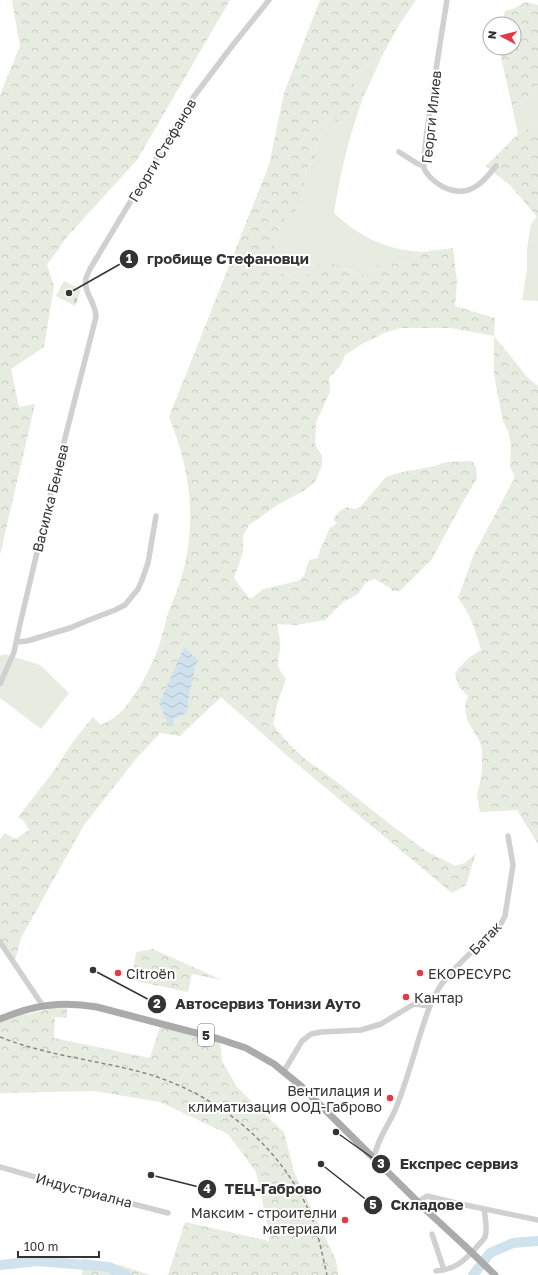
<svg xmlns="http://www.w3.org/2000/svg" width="538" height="1275" font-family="'Golos Text',sans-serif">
  <defs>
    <pattern id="forest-crowns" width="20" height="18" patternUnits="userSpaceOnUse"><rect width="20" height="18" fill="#e6ecdf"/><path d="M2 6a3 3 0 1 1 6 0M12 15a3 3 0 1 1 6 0" fill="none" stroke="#c6cbc0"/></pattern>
    <pattern id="cemetery-stones" width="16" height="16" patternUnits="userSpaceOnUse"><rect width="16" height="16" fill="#e6ecdf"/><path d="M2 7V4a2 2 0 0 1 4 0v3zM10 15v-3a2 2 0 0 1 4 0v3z" fill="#c6cbc0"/></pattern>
    <pattern id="water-waves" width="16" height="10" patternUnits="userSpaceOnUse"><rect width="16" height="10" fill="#cfe2ee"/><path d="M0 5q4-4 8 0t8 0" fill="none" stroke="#b2c2cd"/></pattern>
  </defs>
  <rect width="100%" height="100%" fill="#fff"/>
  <path fill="#e6ecdf" d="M382,56L365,94L350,81L354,74Z
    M538,85V124L518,134L512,106L525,99Z
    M363,98C349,136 340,173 334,213C361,238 385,249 422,252L401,265L396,262L393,259L374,268L368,275L362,276L346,268L316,266L306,277L298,281L270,268L265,260L275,246L280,226L287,217L302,206L306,169L316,159C316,143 321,131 329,118L342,124L346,116Z
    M537,216L538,218V301L522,300L527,270V249L531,224Z
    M5,654L40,665L69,693L41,729L0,698V656Z"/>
  <path fill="url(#forest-crowns)" fill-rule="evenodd" d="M12,0H230L137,160L66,238L47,265L54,286L44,347L11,369L19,407L35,404L0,555V95L20,46Z
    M320,0H416L399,25L382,56L354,74L350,81L365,94C359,105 348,111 342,124L329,118C321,131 316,143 316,159L306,169L302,206L287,217L280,226L275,246L265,260L270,268L298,281C300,279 304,278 306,276C310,273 313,268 317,266C338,257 352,277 368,275C374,268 383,258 393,259L396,262L401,265L422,252L453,248L457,282L455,306L495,318L494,336L528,378L538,386V844L517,810L480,812L477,795L480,783L482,770V749L479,740L467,720L465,706L468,696L459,687L455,674C463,662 469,657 481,650C476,631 470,613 458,598L474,554L515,477L510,467L511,445L508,431L503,421L497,391L494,372V336L451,328H401L384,333L362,344L345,355L340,366L329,378L330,392L316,422L315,444L322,456V466L315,482L302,492L279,504L249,525L243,536V552L234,578L248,597L252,598L263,589L298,581L304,576L309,560L318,558L320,549L324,542L329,529L337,523L333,519L340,511L347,507L355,509L361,506L386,477L398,473L435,466L446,462L472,461L476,467L477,478L460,507L432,559L400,591H392L390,588L375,579L366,582L358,594L343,602L325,620L296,625L277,624C278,630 280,637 280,643C281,662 271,660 286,679L277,704L273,725L289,744L306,760L332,778L391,825L426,851L455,866L465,863L476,853L466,885L452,893L291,759L221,697L180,736L160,733L135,760L84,825L21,938L15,960L0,947V839L5,833L15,839L29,830L24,821L18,817L51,775L72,743L93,717L101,725C106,722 113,719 117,716C136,698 152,667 160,643C163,633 165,623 168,614C170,606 174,599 177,591C179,584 182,576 184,568C197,516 189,466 169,417L269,165L284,93ZM184,647L190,690L187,713L173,720L159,703Z
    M526,2L538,5V85L525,99L512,106L499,48H514V24H502L505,11L515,8Z
    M538,124V218L511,186L486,166L518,134Z
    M153,949L222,980L192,974L188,992L132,980L136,952Z
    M67,1005V1018L55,1017L54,1038L150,1058L160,1026L220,1041L222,1061L237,1087L258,1108L284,1132L294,1172L336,1260L338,1275H168L185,1222L269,1241V1232L256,1172L228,1134L160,1102L94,1091L0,1093V1015H24Z
    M83,1258L120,1265L150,1275H82Z"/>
  <path fill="url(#cemetery-stones)" d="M64,281L81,290L75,306L56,296Z"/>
  <path fill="url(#water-waves)" d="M184,647L197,659L190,690L187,713L173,720L174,726H169L159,703Z"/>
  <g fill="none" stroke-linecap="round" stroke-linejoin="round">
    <path stroke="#cfe2ee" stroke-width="10" d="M0,1265L38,1261L109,1267L126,1275
      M473,1275L490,1253L513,1243L538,1241"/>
    <path stroke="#d0d0d0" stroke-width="5.5" d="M447,0C441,37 435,75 430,112C428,124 426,136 425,148C425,153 423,159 423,164C424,175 440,187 451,190C472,196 485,180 496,166
      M399,152L418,164L424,166
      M16,642L27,641L70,628L89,620L115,610L125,605L138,589L142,580L148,563L156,516
      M0,684L14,652L20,624L53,485L96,317C96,303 83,292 86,278C87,275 89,272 90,269L192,99L232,46L269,0
      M0,942L43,1006
      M284,1071L302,1041L311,1034L321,1032L361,1030L381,1024L414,1004L430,1006
      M374,1158C377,1139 389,1125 396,1108C405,1085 412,1062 419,1038C425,1020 430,1001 441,985C452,970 467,956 481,943C491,934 500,928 505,916L513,865L508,836
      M0,1167L94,1194L168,1213
      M418,1202L427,1196L456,1203L538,1220
      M426,1210L432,1206L453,1203
      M432,1234L444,1270
      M436,1271C455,1269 462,1263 475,1249C478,1245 483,1241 485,1237C488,1229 485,1217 484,1209"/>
    <path stroke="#ababab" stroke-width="7" d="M0,1019C34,1005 61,1001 97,1007L219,1039L246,1048L274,1064L301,1086L426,1210L465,1246"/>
    <path stroke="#888" stroke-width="1.5" stroke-dasharray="4 3" stroke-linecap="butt" d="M0,1037C45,1055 95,1060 141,1072C214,1092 277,1142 309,1211C318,1231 322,1254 327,1275"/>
    <path stroke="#ababab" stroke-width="7" d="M465,1246L495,1275"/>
  </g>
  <g fill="#e63946" stroke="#fff" stroke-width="1.5">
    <circle cx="118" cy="973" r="4"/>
    <circle cx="420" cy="973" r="4"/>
    <circle cx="406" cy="997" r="4"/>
    <circle cx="390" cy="1098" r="4"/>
    <circle cx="345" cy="1220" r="4"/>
  </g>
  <g text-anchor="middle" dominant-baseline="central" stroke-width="4" stroke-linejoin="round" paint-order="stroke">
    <rect fill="#fff" stroke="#707070" stroke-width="1" x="198" y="1024" width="16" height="22" rx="3"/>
    <g font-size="13" font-weight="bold" fill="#333">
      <text x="206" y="1035">5</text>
    </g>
    <g font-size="14" fill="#333" stroke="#fff">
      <text transform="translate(431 117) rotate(-84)">Георги Илиев</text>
      <text transform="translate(162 150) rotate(-59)">Георги Стефанов</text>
      <text transform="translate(50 498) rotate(-76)">Василка Бенева</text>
      <text transform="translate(485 938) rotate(-46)">Батак</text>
      <text transform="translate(84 1190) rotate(15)">Индустриална</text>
    </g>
    <g font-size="14" fill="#333" stroke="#fff" text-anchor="start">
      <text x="126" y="973">Citroën</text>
      <text x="428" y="973">ЕКОРЕСУРС</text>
      <text x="414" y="997">Кантар</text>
      <text x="382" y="1090" text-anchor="end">Вентилация и<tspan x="382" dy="16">климатизация ООД-Габрово</tspan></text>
      <text x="337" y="1212" text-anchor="end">Максим - строителни<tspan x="337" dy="16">материали</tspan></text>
    </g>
  </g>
  <path fill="none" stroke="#333" stroke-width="1.5" d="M69 293L129 259M93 970L157 1004M336 1132L381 1164M151 1175L207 1189M321 1164L373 1205"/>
  <g fill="#333" stroke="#fff" stroke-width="1.5">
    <circle cx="69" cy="293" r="4"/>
    <circle cx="93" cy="970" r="4"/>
    <circle cx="336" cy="1132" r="4"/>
    <circle cx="151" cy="1175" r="4"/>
    <circle cx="321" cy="1164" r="4"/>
    <circle cx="129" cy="259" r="10"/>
    <circle cx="157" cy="1004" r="10"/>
    <circle cx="381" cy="1164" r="10"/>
    <circle cx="207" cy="1189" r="10"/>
    <circle cx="373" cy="1205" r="10"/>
  </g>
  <g font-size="12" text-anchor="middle" font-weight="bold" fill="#fff">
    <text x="129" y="263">1</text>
    <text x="157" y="1008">2</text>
    <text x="381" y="1168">3</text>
    <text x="207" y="1193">4</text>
    <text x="373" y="1209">5</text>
  </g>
  <g font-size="15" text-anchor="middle" font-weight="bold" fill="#333" stroke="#fff" stroke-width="4" stroke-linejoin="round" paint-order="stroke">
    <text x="228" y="264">гробище Стефановци</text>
    <text x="268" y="1009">Автосервиз Тонизи Ауто</text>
    <text x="459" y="1169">Експрес сервиз</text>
    <text x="273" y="1194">ТЕЦ-Габрово</text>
    <text x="427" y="1210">Складове</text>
  </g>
  <g transform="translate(502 36) rotate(277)"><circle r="19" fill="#ffffff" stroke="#adadad"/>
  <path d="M0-3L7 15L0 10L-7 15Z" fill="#e63946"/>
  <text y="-6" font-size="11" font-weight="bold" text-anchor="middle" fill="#333333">N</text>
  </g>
  <path d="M18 1251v6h81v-6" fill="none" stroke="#333333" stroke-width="2"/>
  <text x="24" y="1251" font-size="12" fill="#333333" stroke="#ffffff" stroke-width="3" paint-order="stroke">100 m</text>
</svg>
